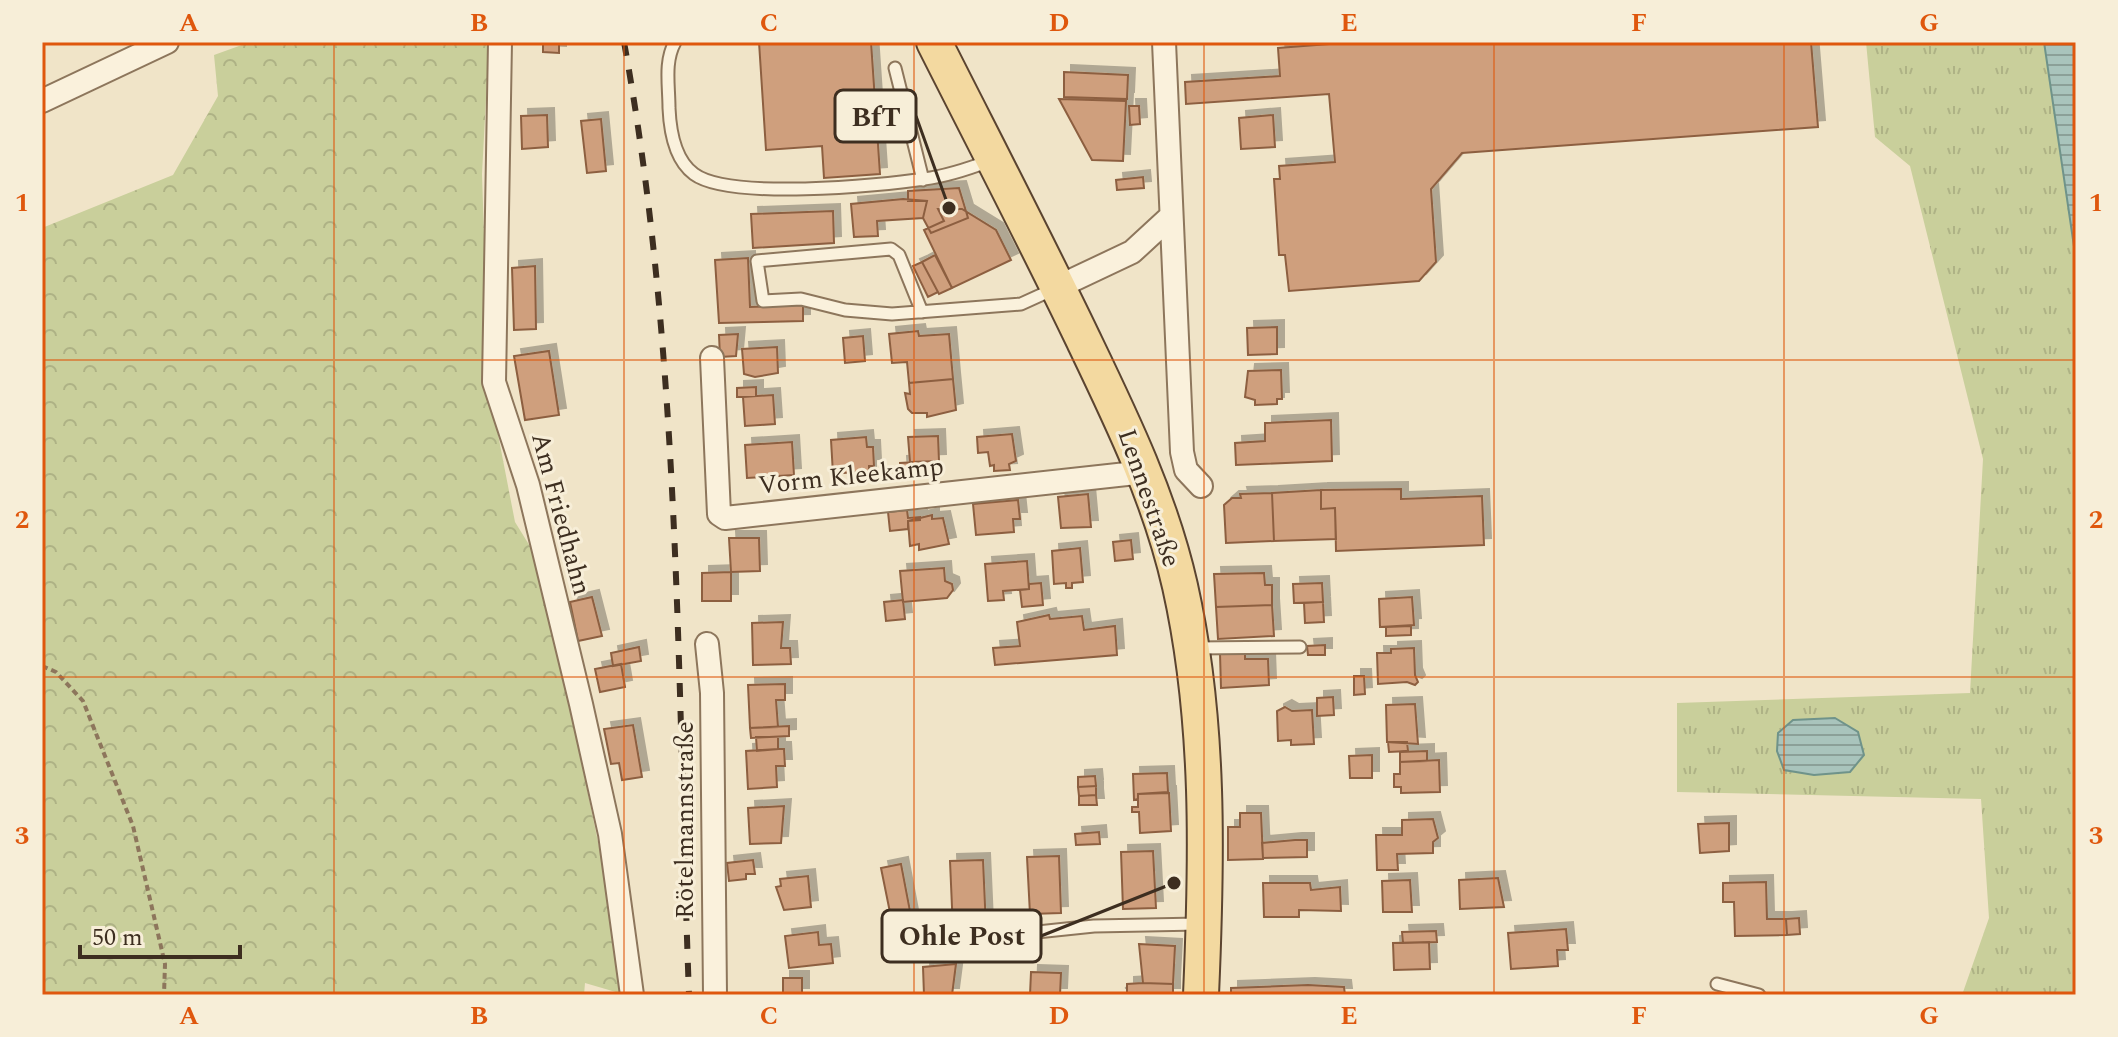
<svg xmlns="http://www.w3.org/2000/svg" width="2118" height="1037" font-family="Spectral,serif">
  <defs>
    <pattern id="grass-tufts" width="24" height="20" patternUnits="userSpaceOnUse" patternTransform="scale(2)"><rect width="24" height="20" fill="#c9cf9b"/><path d="M3 7l-1-3M5 7V3M7 7l1-3M15 17l-1-3M17 17v-4M19 17l1-3" fill="none" stroke="#aeb285"/></pattern>
    <pattern id="forest-crowns" width="20" height="18" patternUnits="userSpaceOnUse" patternTransform="scale(2)"><rect width="20" height="18" fill="#c9cf9b"/><path d="M2 6a3 3 0 1 1 6 0M12 15a3 3 0 1 1 6 0" fill="none" stroke="#aeb285"/></pattern>
    <pattern id="water-rules" width="6" height="5" patternUnits="userSpaceOnUse" patternTransform="scale(2)"><rect width="6" height="5" fill="#a9c4bc"/><path d="M0 2.5h6" fill="none" stroke="#8ba098"/></pattern>
    <filter id="shadow"><feDropShadow dx="7" dy="-7" stdDeviation="0" flood-color="#0004"/></filter>
  </defs>
  <rect width="100%" height="100%" fill="#f0e4c8"/>
  <path fill="url(#grass-tufts)" d="M1866,42H2044L2076,260V995H1962L1989,918L1981,799L1677,792V703L1970,693L1983,459L1910,166L1875,137Z"/>
  <path fill="url(#forest-crowns)" d="M250,42H489L482,174L489,388L515,522L536,556L566,688L618,938L626,995L585,983L584,995H42V228L173,175L218,96L214,55Z"/>
  <path fill="url(#water-rules)" stroke="#6f938a" stroke-width="2" d="M2044,42H2076V273V260Z
    M1835,718L1858,732L1864,755L1850,772L1814,775L1784,770L1777,751L1778,733L1793,720Z"/>
  <path fill="#cf9f7d" stroke="#8d5f41" stroke-width="2" filter="url(#shadow)" d="M543,42H559V53L543,52Z
    M759,42H871L880,174L824,178L822,146L766,150Z
    M1811,42L1818,127L1462,153L1431,189L1436,262L1419,281L1289,291L1285,255H1279L1274,179H1280L1279,166L1335,162L1329,94L1186,104L1185,82L1280,76L1278,48L1355,42Z
    M1064,72L1128,75L1127,99L1064,97Z
    M1059,99L1126,101L1123,161L1092,160Z
    M1129,106H1139L1140,124L1130,125Z
    M547,115L548,147L522,149L521,116Z
    M1273,115L1275,147L1241,149L1239,118Z
    M601,119L606,171L587,173L581,121Z
    M1143,177L1144,188L1117,190L1116,180Z
    M959,188L968,218L931,233L923,218L927,201H908V191Z
    M903,199L927,201L923,218L877,221L878,236L854,237L851,204Z
    M938,209H962L996,230L1011,260L952,288L924,230L944,221Z
    M833,211L834,243L753,248L751,214Z
    M935,255L952,288L939,294L922,262Z
    M748,258L750,307L803,305V321L719,323L715,260Z
    M922,262L938,292L928,297L913,266Z
    M535,266L536,329L514,330L512,268Z
    M1277,327V354L1248,355L1247,328Z
    M918,331L919,336L949,334L953,379L909,383L907,362L892,363L889,334Z
    M738,334L736,356L720,357L719,335Z
    M863,336L865,361L845,363L843,338Z
    M777,347L778,373L755,377L744,374L742,349Z
    M549,351L559,415L525,420L514,356Z
    M1281,370L1282,399H1277V404L1255,405V400L1245,397L1248,371Z
    M953,379L956,410L927,417V413H912L908,409L905,393L910,394L909,383Z
    M756,387V397H737V388Z
    M773,395L775,424L745,426L743,397Z
    M1331,420L1332,461L1236,465L1235,443L1265,441V423Z
    M1012,434L1016,461L1009,464L1010,470L994,471V465L990,466L988,452L978,453L977,437Z
    M938,436L939,461L910,462L908,437Z
    M866,437L867,447H873L874,466H869V478L855,480V472L833,474L831,440Z
    M792,442L794,475L747,478L745,445Z
    M917,462L918,478L901,479L900,463Z
    M1401,489V499L1482,496L1484,545L1336,551L1335,508L1321,509V490Z
    M1321,490V509L1335,508L1336,539L1274,541L1272,493Z
    M1272,493L1274,541L1226,543L1224,505L1232,498H1241L1240,494Z
    M1088,494L1091,527L1061,528L1058,497Z
    M1018,500L1020,519H1013L1014,532L976,535L973,504Z
    M907,510L908,518L920,517V520L908,521V529L890,531L888,512Z
    M932,515V519L943,518L949,544L919,550V544L910,546L908,521Z
    M729,538H759L760,571L731,572Z
    M1131,540L1133,559L1115,561L1113,542Z
    M1080,548L1083,582L1072,583V588H1066V583L1054,584L1052,551Z
    M1027,561L1029,589L1003,591L1004,600L988,601L985,564Z
    M944,568L945,581L952,584L953,590L947,598L903,602L900,571Z
    M731,572V601H702V573Z
    M1264,573L1265,585H1272V605L1216,607L1214,574Z
    M1041,583L1043,605L1022,607L1020,590L1029,589V584Z
    M1322,583L1323,602L1294,603L1293,584Z
    M592,597L602,636L578,641L570,602Z
    M1412,597L1414,625L1380,627L1379,599Z
    M903,600L905,619L886,621L884,602Z
    M1323,602L1324,622L1305,623L1304,603Z
    M1272,605L1274,636L1218,639L1216,607Z
    M1049,615L1050,619L1082,616L1084,630L1115,626L1117,655L995,665L993,648L1020,646L1017,622Z
    M783,622L781,648H790L791,664L753,665L752,623Z
    M1411,626V635L1386,636V627Z
    M1325,645V655H1308L1307,646Z
    M639,647L641,661L613,666L611,653Z
    M1414,648L1415,675L1418,682L1415,685L1407,682L1378,684L1377,653H1391V649Z
    M1245,653V659H1268L1269,685L1221,688L1220,654Z
    M621,664L625,687L600,692L595,669Z
    M1354,676H1364L1365,694L1354,695Z
    M785,684V700H776L778,727L750,728L748,685Z
    M1333,697L1334,715L1317,716V698Z
    M1415,704L1418,744L1387,742L1386,705Z
    M1285,707L1292,711L1312,710L1314,744L1291,745V740L1278,741L1277,711Z
    M633,725L642,777L622,780L619,763L611,764L604,729Z
    M789,726V736L751,738L750,728Z
    M756,737H778V749L757,751Z
    M1388,742H1407L1408,751L1389,752Z
    M778,749H784L785,766H776L777,787L748,789L746,751Z
    M1427,751V761L1400,762V752Z
    M1372,755V778H1350L1349,756Z
    M1439,760L1440,792L1401,793V787H1394V774H1400V762Z
    M1167,773L1168,792L1138,794V799L1134,800L1133,774Z
    M1095,776L1096,786L1078,787V777Z
    M1096,786V795L1079,796L1078,787Z
    M1169,793L1171,831L1140,833L1139,812H1132V807H1138V794Z
    M1096,795L1097,805H1079V796Z
    M784,806L781,843L750,844L748,808Z
    M1240,813H1261L1263,859L1228,860V827H1240Z
    M1433,819L1438,838L1433,842V853L1397,854L1398,870H1377L1376,835H1402V820Z
    M1729,823V851L1700,853L1698,824Z
    M1099,832L1100,844L1076,845L1075,834Z
    M1295,840H1307V857L1263,858L1262,843Z
    M1153,851L1156,908L1123,909L1121,852Z
    M1059,856L1061,913L1030,914L1027,857Z
    M753,860L755,874H746V879L729,881L727,863Z
    M983,860L986,928L953,930L950,861Z
    M901,864L917,948L898,952L881,868Z
    M808,876L811,907L784,910L776,887L781,886L780,879Z
    M1498,878L1504,907L1460,909L1459,880Z
    M1410,880L1412,912H1383L1382,881Z
    M1766,882L1767,919H1786L1787,935L1735,936L1734,902H1723V883Z
    M1263,883H1310L1311,890L1340,887L1341,911L1299,910V917H1264Z
    M1799,918L1800,934L1787,935L1786,919Z
    M1566,929L1568,950H1557L1558,966L1511,969L1508,933Z
    M1436,931L1437,942L1403,943L1402,932Z
    M818,932L819,945L831,944L833,963L789,968L785,936Z
    M1429,942L1430,969L1394,970L1393,943Z
    M1139,944L1175,946L1173,984L1143,983Z
    M956,964L952,995H924L923,967Z
    M1031,972L1061,973L1060,995H1030Z
    M783,978H802V995H783Z
    M1143,983L1173,984V995H1118L1127,993V984Z
    M1308,985L1344,987L1345,995H1231V988Z"/>
  <g fill="none" stroke-linecap="round" stroke-linejoin="round">
    <defs>
      <path id="service" d="M675,42C664,62 669,85 669,108C670,131 675,160 694,174C729,200 879,186 924,179C947,176 968,169 989,161
        M895,68L923,180
        M922,312L899,255L891,249L757,261L763,301L801,299L845,310L892,314L1021,304L1054,289
        M1196,648L1300,647
        M944,942L1094,926L1199,924
        M1717,984L1759,995"/>
      <path id="minor" d="M500,42L494,382L528,485L581,704L610,834L632,995
        M1164,42L1182,452L1186,470L1201,486
        M42,101L167,42
        M1058,287L1132,252L1170,217
        M712,358L719,514L725,518L1145,472
        M707,644L712,693L715,995"/>
      <path id="primary" d="M934,42C984,141 1035,239 1083,339C1122,420 1160,498 1180,586C1210,720 1207,859 1201,995"/>
    </defs>
    <use href="#service" stroke="#8d765c" stroke-width="15"/>
    <use href="#minor" stroke="#8d765c" stroke-width="26"/>
    <use href="#primary" stroke="#5b4430" stroke-width="38"/>
    <path stroke="#8d765c" stroke-width="4" stroke-dasharray="6 4" stroke-linecap="butt" d="M42,666L56,672L83,701L133,826L165,964L164,995"/>
    <use href="#service" stroke="#faf1dc" stroke-width="11"/>
    <use href="#minor" stroke="#faf1dc" stroke-width="22"/>
    <use href="#primary" stroke="#f3d9a0" stroke-width="34"/>
    <path stroke="#3d2e20" stroke-width="6" stroke-dasharray="14 14" stroke-linecap="butt" d="M624,42C681,355 677,678 689,995"/>
  </g>
  <path fill="none" stroke="#df570d" stroke-width="2" stroke-opacity="0.55" d="M334,42V995M624,42V995M914,42V995M1204,42V995M1494,42V995M1784,42V995M42,360H2076M42,677H2076"/>
  <g text-anchor="middle" dominant-baseline="central" stroke-width="6" stroke-linejoin="round" paint-order="stroke">
    <g font-size="26" fill="#3d2e20" stroke="#f7eed8">
      <text transform="translate(851 476) rotate(-6)">Vorm Kleekamp</text>
      <text transform="translate(1149 498) rotate(71)">Lennestraße</text>
      <text transform="translate(561 514) rotate(75)">Am Friedhahn</text>
      <text transform="translate(685 820) rotate(-90)">Rötelmannstraße</text>
    </g>
  </g>
  <path fill="none" stroke="#3d2e20" stroke-width="3" d="M949 208L916 116M1174 883L1041 936"/>
  <g fill="#3d2e20" stroke="#f7eed8" stroke-width="3">
    <circle cx="949" cy="208" r="8"/>
    <circle cx="1174" cy="883" r="8"/>
  </g>
  <g fill="#f7eed8" stroke="#3d2e20" stroke-width="3">
    <rect x="835" y="90" width="81" height="52" rx="8"/>
    <rect x="882" y="910" width="159" height="52" rx="8"/>
  </g>
  <g font-size="28" text-anchor="middle" font-weight="bold" fill="#3d2e20">
    <text x="876" y="126">BfT</text>
    <text x="962" y="945">Ohle Post</text>
  </g>
  <rect width="2118" height="1037" fill="none" stroke="#f7eed8" stroke-width="88"/>
  <path d="M80 945v12h160v-12" fill="none" stroke="#3d2e20" stroke-width="4"/>
  <text x="92" y="945" font-size="24" fill="#3d2e20" stroke="#f7eed8" stroke-width="6" paint-order="stroke">50 m</text>
  <rect x="44" y="44" width="2030" height="949" fill="none" stroke="#df570d" stroke-width="3"/>
  <g font-size="26" text-anchor="middle" font-weight="bold" fill="#df570d">
    <text x="189" y="31">A</text>
    <text x="479" y="31">B</text>
    <text x="769" y="31">C</text>
    <text x="1059" y="31">D</text>
    <text x="1349" y="31">E</text>
    <text x="1639" y="31">F</text>
    <text x="1929" y="31">G</text>
    <text x="22" y="211">1</text>
    <text x="2096" y="211">1</text>
    <text x="22" y="528">2</text>
    <text x="2096" y="528">2</text>
    <text x="22" y="844">3</text>
    <text x="2096" y="844">3</text>
    <text x="189" y="1024">A</text>
    <text x="479" y="1024">B</text>
    <text x="769" y="1024">C</text>
    <text x="1059" y="1024">D</text>
    <text x="1349" y="1024">E</text>
    <text x="1639" y="1024">F</text>
    <text x="1929" y="1024">G</text>
  </g>
</svg>
